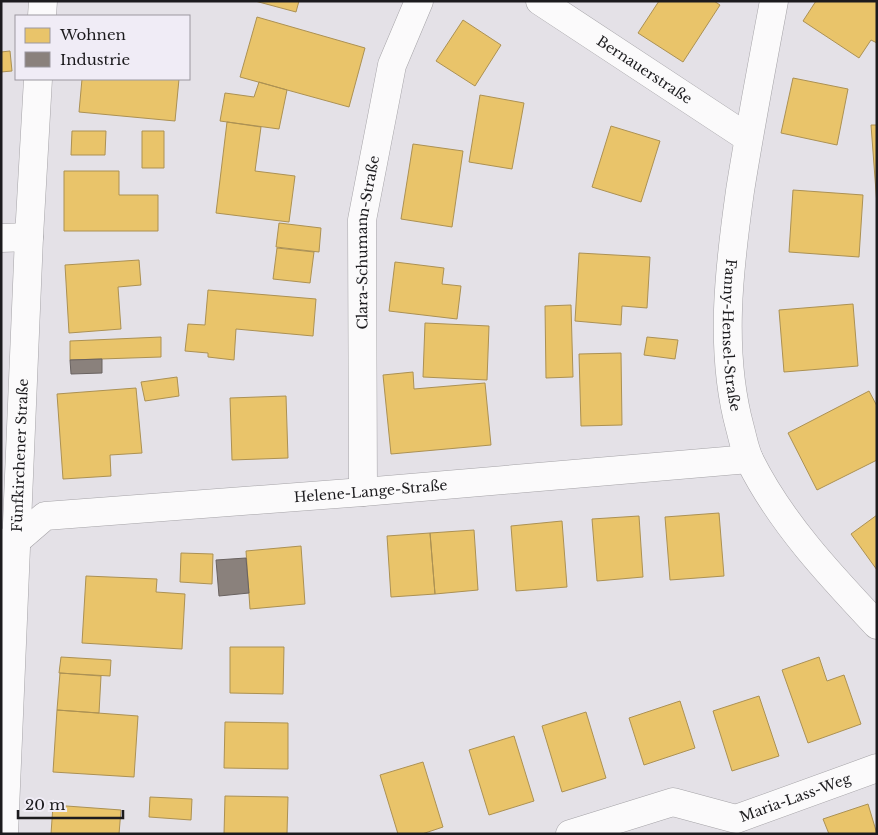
<svg xmlns="http://www.w3.org/2000/svg" width="878" height="835" font-family="'Libre Baskerville',serif">
  <rect width="100%" height="100%" fill="#e4e1e7"/>
  <path fill="#e9c46a" stroke="#ac9153" d="M255,1H299L296,12Z
    M659,1H714L720,5L683,62L638,33Z
    M816,1H877V43L871,40L859,58L803,21Z
    M257,17L365,48L349,107L240,77Z
    M463,20L501,45L475,86L436,61Z
    M10,51L12,71L1,72V52Z
    M793,78L848,89L837,145L781,133Z
    M82,79H179L175,121L79,112Z
    M259,82L287,90L279,129L220,121L225,93L254,97Z
    M480,95L524,103L512,169L469,162Z
    M227,122L261,127L255,171L295,176L289,222L216,213Z
    M871,125H877V205Z
    M611,126L660,141L641,202L592,187Z
    M72,131H106L105,155H71Z
    M142,131H164V168H142Z
    M413,144L463,151L452,227L401,219Z
    M64,171H119V195H158V231H64Z
    M793,190L863,195L859,257L789,252Z
    M279,223L321,228L319,252L276,247Z
    M277,248L314,252L310,283L273,279Z
    M579,253L650,257L647,308L622,306L621,325L575,321Z
    M139,260L141,285L118,287L121,329L69,333L65,265Z
    M395,262L444,268L442,284L461,286L457,319L389,311Z
    M208,290L316,299L313,336L236,329L234,360L208,357V353L185,351L188,324L205,325Z
    M853,304L858,366L784,372L779,310Z
    M571,305L573,377L546,378L545,306Z
    M425,323L489,326L487,380L423,377Z
    M161,337V357L70,360V341Z
    M647,337L678,340L675,359L644,355Z
    M621,353L622,425L581,426L579,354Z
    M413,372L414,389L485,383L491,445L391,454L383,375Z
    M177,377L179,396L145,401L141,382Z
    M136,388L142,453L110,455L111,476L63,479L57,394Z
    M869,391L877,406V460L817,490L788,433Z
    M286,396L288,458L232,460L230,398Z
    M719,513L724,576L670,580L665,517Z
    M877,515V570L851,534Z
    M639,516L643,577L597,581L592,519Z
    M562,521L567,587L516,591L511,526Z
    M474,530L478,590L435,594L430,533Z
    M430,533L435,594L391,597L387,536Z
    M301,546L305,604L250,609L246,551Z
    M181,553L213,554L212,584L180,582Z
    M86,576L157,579L156,592L185,594L182,649L82,643Z
    M230,647H284L283,694L230,693Z
    M61,657L111,660L110,676L59,673Z
    M819,657L827,681L844,675L861,724L808,743L782,670Z
    M60,673L101,676L99,713L57,710Z
    M759,696L779,756L732,771L713,711Z
    M680,701L695,748L644,765L629,718Z
    M57,710L138,716L134,777L53,772Z
    M586,712L606,778L562,792L542,726Z
    M225,722L288,723V769L224,768Z
    M514,736L534,801L489,815L469,750Z
    M423,762L443,827L422,834H398L380,775Z
    M225,796L288,797L287,834H224Z
    M150,797L192,799L191,820L149,817Z
    M868,804L877,834H829L823,819Z
    M53,805L121,810L119,834H51Z"/>
  <path fill="#8a817c" stroke="#696260" d="M102,359V373L71,374L70,360Z
    M246,558L249,593L219,596L216,560Z"/>
  <g fill="none" stroke-linecap="round" stroke-linejoin="round">
    <defs>
      <g id="street">
        <path id="s1" d="M540,1L748,138"/>
        <path id="s2" d="M774,1C762,65 750,128 740,191C729,269 719,351 740,428C743,439 745,451 750,461C781,523 830,575 877,625"/>
        <path d="M42,16L43,1"/>
        <path d="M1,238L29,237"/>
        <path id="s3" d="M363,492L362,220L392,65L419,1"/>
        <path id="s4" d="M1,543L16,541L45,516L363,492L749,459"/>
        <path id="s5" d="M4,834L29,237L38,79"/>
        <path id="s6" d="M570,834L673,802L736,819L877,768"/>
      </g>
    </defs>
    <use href="#street" stroke="#a5a3a7" stroke-width="29"/>
    <use href="#street" stroke="#fbfafb" stroke-width="28"/>
  </g>
  <g text-anchor="middle" dominant-baseline="central" stroke-width="5" stroke-linejoin="round" paint-order="stroke">
    <g font-size="14" fill="#1c1b1e" stroke="#f0ecf6">
      <text stroke="none"><textPath href="#s1" startOffset="125">Bernauerstraße</textPath></text>
      <text stroke="none"><textPath href="#s3" startOffset="250">Clara-Schumann-Straße</textPath></text>
      <text stroke="none"><textPath href="#s2" startOffset="338">Fanny-Hensel-Straße</textPath></text>
      <text stroke="none"><textPath href="#s5" startOffset="379">Fünfkirchener Straße</textPath></text>
      <text stroke="none"><textPath href="#s4" startOffset="380">Helene-Lange-Straße</textPath></text>
      <text stroke="none"><textPath href="#s6" startOffset="236">Maria-Lass-Weg</textPath></text>
    </g>
  </g>
  <rect width="878" height="835" fill="none" stroke="#1c1b1e" stroke-width="5"/>
  <rect x="15" y="15" width="175" height="65" fill="#f0ecf6" stroke="#9b98a0"/>
  <rect x="25" y="28" width="25" height="15" fill="#e9c46a" stroke="#9b98a0"/>
  <text x="60" y="40" font-size="15" fill="#1c1b1e">Wohnen</text>
  <rect x="25" y="52" width="25" height="15" fill="#8a817c" stroke="#9b98a0"/>
  <text x="60" y="65" font-size="15" fill="#1c1b1e">Industrie</text>
  <path d="M18 810v8h105v-8" fill="none" stroke="#1c1b1e" stroke-width="2.5"/>
  <text x="25" y="810" font-size="15" fill="#1c1b1e" stroke="#f0ecf6" stroke-width="4" paint-order="stroke">20 m</text>
</svg>
